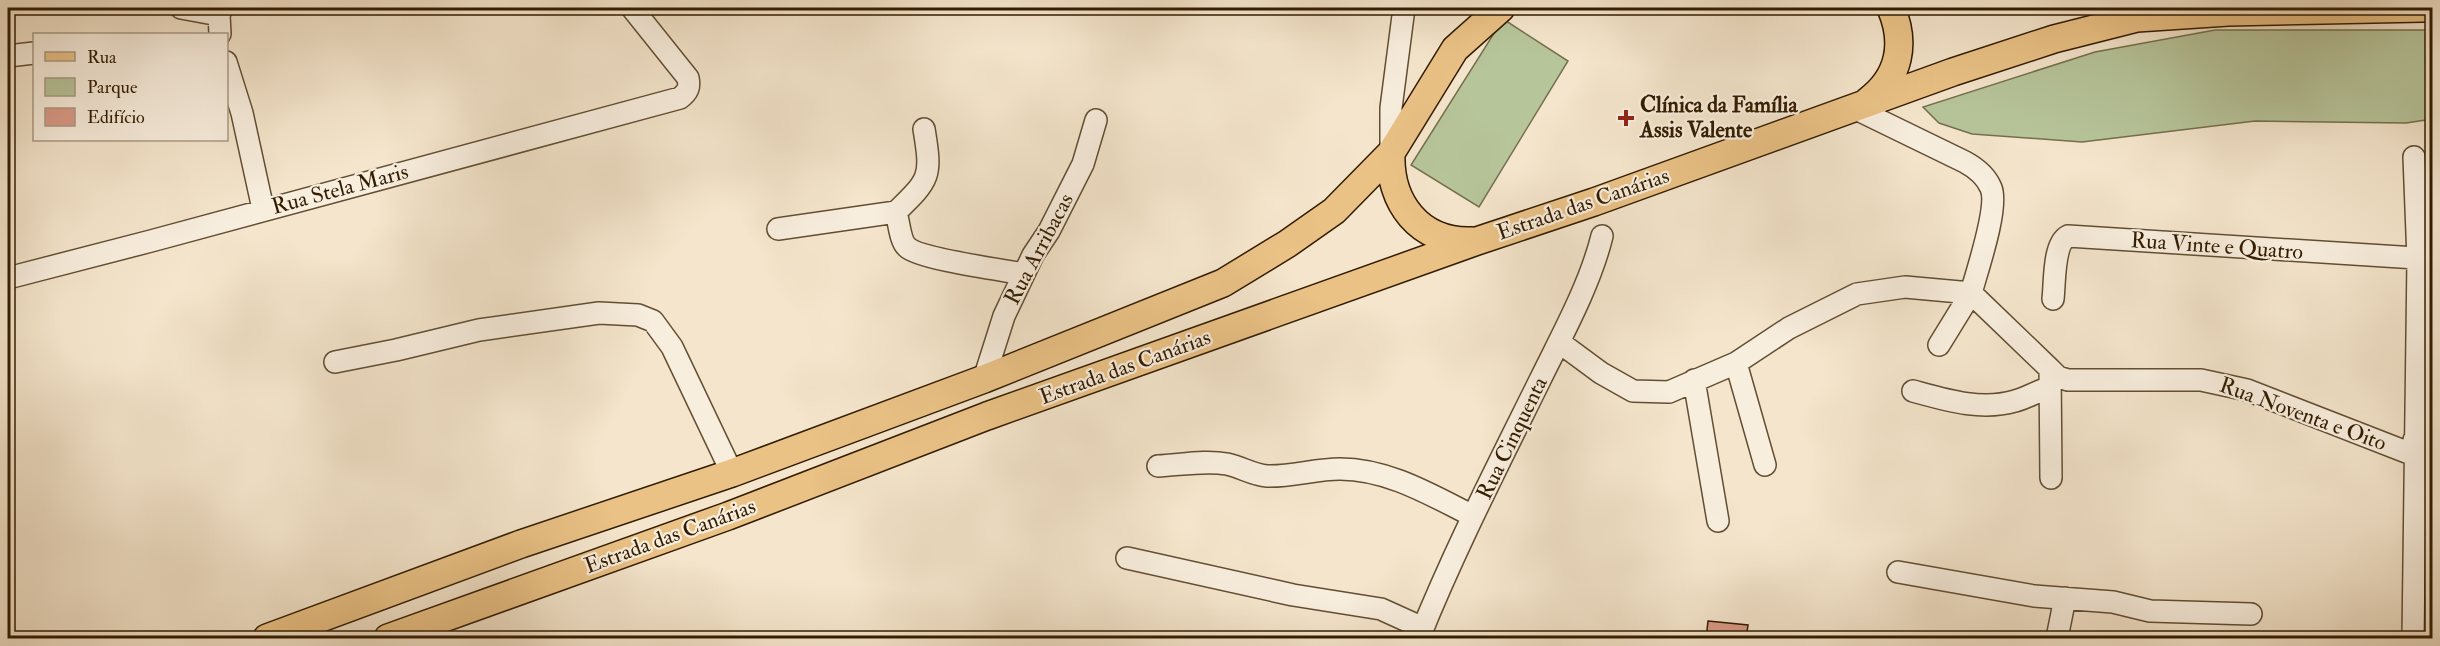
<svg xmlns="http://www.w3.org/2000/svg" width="2440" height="646" font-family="'IM FELL Double Pica',serif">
  <rect width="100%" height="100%" fill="#f4e5cc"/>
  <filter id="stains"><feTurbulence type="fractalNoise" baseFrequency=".00333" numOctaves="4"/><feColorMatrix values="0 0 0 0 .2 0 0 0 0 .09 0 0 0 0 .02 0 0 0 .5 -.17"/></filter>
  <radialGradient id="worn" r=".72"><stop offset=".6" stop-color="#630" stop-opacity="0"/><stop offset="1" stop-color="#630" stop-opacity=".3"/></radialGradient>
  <path fill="#b7c59b" stroke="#74704e" stroke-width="1.5" d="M1503,19L1568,61L1479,207L1411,165Z
    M2215,30H2432V119L2406,123L2255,121L2082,142L1972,134L1939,123L1923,107L2095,52Z"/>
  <path fill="#da9a88" stroke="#321c00" stroke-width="1.5" d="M1708,621L1748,625L1746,639H1706Z"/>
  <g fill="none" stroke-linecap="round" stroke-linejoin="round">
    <defs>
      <path id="minor" d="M181,8L219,15
        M220,34L219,15L222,8
        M8,56L34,53
        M226,62L242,113L263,209
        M1391,153V108L1404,8
        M896,212C930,179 932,177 924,129
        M778,229L896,212C899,222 900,241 907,247C919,259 1003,270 1024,274
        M8,278L151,241L680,98C688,92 690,87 688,78L632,8
        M2053,299C2055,283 2053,244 2068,236L2432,259
        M1559,342L1601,373L1633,391L1669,392L1736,363L1789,328L1857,294L1905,287L1971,293C1977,271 1999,207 1991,188C1986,176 1976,168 1965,162L1854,108
        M1939,345L1971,293L2050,369L2051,478
        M335,362L396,350L479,330L599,313L638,315L653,321L672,347L732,473
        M1736,363L1765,465
        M2050,369L2058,377L2068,380H2201L2247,390L2414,455
        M984,379L1004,316L1033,255L1049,231L1083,164L1096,120
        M1694,380L1718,521
        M1913,391C1946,400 1981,411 2015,401C2027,398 2037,391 2049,388
        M2414,440H2432
        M1158,466C1180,465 1205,460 1227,464C1241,467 1253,475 1267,476C1291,477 1315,469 1340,469C1388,469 1431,495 1473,516
        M1127,558L1293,595L1381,609L1423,628
        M1898,572L2034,596L2113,602L2150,611L2251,614
        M1419,638C1454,551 1497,467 1539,382C1561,337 1590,285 1602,236
        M2057,638L2065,598
        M2413,638L2418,259L2414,157"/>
      <path id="major" d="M1868,101C1900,77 1906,43 1891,8
        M1391,153C1389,202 1419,243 1472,241
        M267,638L521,544L732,473L984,379L1223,283L1287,244L1334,211L1391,153L1455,49L1501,8
        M388,638L728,516L987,416L1477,241L1594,202L1953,72L2054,39L2137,18L2228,12L2423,8"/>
    </defs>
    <use href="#minor" stroke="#624e33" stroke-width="24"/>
    <use href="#major" stroke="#321c00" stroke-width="30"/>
    <use href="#minor" stroke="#f8eede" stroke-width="21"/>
    <use href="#major" stroke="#eac286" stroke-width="27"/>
  </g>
  <path fill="#8f2418" stroke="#f8eede" stroke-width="2" d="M1623 109h6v6h6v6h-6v6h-6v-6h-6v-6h6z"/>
  <g text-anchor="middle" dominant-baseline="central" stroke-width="4.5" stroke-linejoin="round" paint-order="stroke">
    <g font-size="22" font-weight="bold" fill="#321c00" stroke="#f8eede" text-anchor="start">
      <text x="1640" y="105">Clínica da Família<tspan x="1640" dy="25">Assis Valente</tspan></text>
    </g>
    <g font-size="22" fill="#321c00" stroke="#f8eede">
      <text transform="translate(340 189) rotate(-15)">Rua Stela Maris</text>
      <text transform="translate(1583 204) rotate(-19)">Estrada das Canárias</text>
      <text transform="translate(2217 246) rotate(4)">Rua Vinte e Quatro</text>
      <text transform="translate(1039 249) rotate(-62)">Rua Arribacas</text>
      <text transform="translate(1125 367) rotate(-20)">Estrada das Canárias</text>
      <text transform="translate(2303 414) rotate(20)">Rua Noventa e Oito</text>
      <text transform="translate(1512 438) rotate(-64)">Rua Cinquenta</text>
      <text transform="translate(670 536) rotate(-20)">Estrada das Canárias</text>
    </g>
  </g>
  <rect width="2440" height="646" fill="none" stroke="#f4e5cc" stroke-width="30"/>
  <rect x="9" y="9" width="2422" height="628" fill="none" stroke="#321c00" stroke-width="3"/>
  <rect x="15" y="15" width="2410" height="616" fill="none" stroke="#321c00" stroke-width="1.5"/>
  <rect x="33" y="33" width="195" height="108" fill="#f8eede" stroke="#a99a85" stroke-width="1.5"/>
  <rect x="45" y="52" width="30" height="9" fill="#eac286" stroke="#a99a85" stroke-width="1.5"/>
  <text x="87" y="63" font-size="18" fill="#321c00">Rua</text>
  <rect x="45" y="78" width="30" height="18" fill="#b7c59b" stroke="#a99a85" stroke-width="1.5"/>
  <text x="87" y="93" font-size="18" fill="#321c00">Parque</text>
  <rect x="45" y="108" width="30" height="18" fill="#da9a88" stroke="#a99a85" stroke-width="1.5"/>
  <text x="87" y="123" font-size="18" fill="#321c00">Edifício</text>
  <rect width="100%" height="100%" filter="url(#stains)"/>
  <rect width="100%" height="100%" fill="url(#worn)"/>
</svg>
